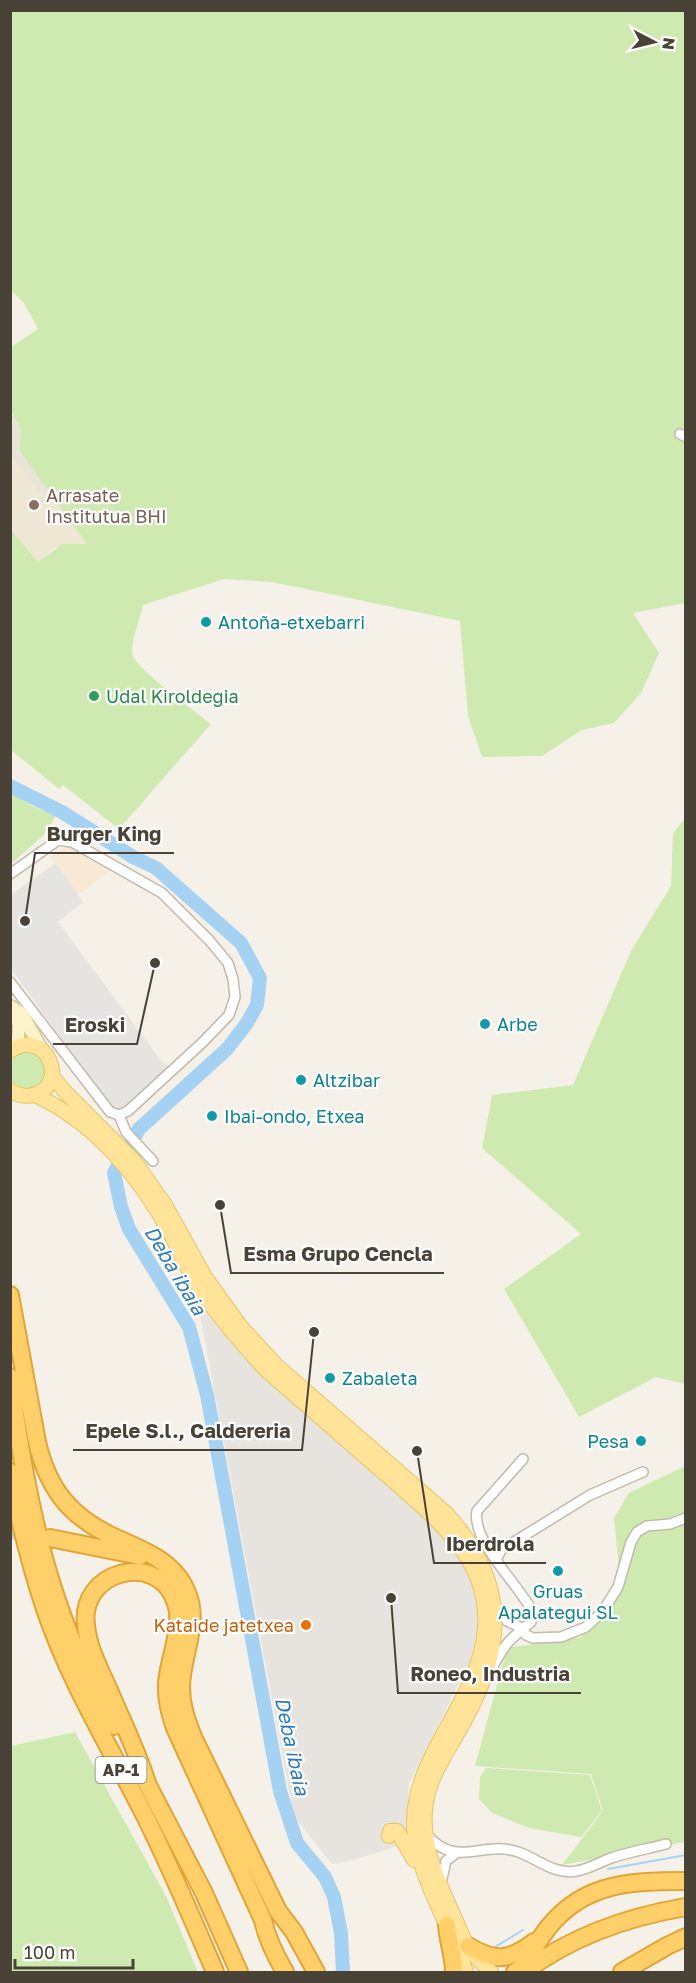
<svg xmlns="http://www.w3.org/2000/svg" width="696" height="1983" font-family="'Golos Text',sans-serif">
  <rect width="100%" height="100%" fill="#f5f1e9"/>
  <path fill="#e9e4d7" d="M10,411L21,430L19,450L68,511L38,563L11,529Z"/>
  <path fill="#f7e9d4" d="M69,845L111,870L78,895L50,857Z"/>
  <path fill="#e7e3de" d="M199,1309L204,1310L261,1373L441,1532L459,1556L473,1585L477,1609L478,1631L471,1659L409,1784L407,1812L410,1842L354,1860L332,1864L294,1816Z"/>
  <path fill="#eee7d3" d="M10,454L46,499L68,511L88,544L54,548L38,563L11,529Z"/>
  <path fill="#cfeab1" d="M11,11H685V603L633,613L659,653L641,693L614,723L582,730L542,756L482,757L468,716L460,621L272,582L224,579L143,605C141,618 129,644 133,656C138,670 196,712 211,724L119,829L63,785L59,789L11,750L10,529L38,562L63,544H87L19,450L21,430L11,411V347L38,329L24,303L11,290Z
    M11,792L30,805L55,816L48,831L11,864Z
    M685,818V1384L656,1377L579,1417L504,1289L581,1234L482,1148L492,1095L573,1085L631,951L671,886L673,833Z
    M27,1048L45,1058L47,1079L30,1092L11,1085L10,1055Z
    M685,1466V1842L562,1865L603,1811L591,1774L475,1766L507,1648L581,1637L620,1578L614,1518L629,1493Z
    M75,1732L166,1896L198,1972H11V1746Z
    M486,1768L590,1775L602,1811L581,1837L529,1828L492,1813L479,1799L480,1777Z"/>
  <path fill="#e6e4e1" d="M56,863L83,902L58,922L162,1062L173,1069L123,1110L111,1107L11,969L10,895Z"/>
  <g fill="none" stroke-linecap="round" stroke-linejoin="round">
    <path stroke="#a5d1f2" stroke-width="2" d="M608,1869L686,1855
      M495,1947L523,1930"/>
    <path stroke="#a5d1f2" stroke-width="14" d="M10,786L62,812L133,857L156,868L241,943L260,978L257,1005L247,1023L227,1049L139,1129L114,1173L121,1207L129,1229L189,1327L207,1395L280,1791L297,1843L325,1877L334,1897L341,1933L343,1972"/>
    <path stroke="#d3cec5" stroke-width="16" stroke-dasharray="16 8" stroke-linecap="butt" d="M10,1531L37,1536"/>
    <defs>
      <path id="street" d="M680,434L686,437
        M10,874L58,840L72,842L162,893L210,941L228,963L233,979L235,997L229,1015L203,1042L128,1111L119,1115L110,1112L10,982
        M119,1115L126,1132L153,1161
        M496,1560L501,1550L590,1495L643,1472
        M495,1605L507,1621L522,1628L526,1635L533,1638L561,1637L586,1627L603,1611L618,1587L631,1542L637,1532L647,1526L670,1524L686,1518
        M491,1670C505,1643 509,1640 531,1622L533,1613C521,1586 471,1542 477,1511L523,1459
        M426,1834C458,1871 483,1838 521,1853C539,1860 555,1875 577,1871C589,1869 600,1862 611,1858C629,1852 647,1849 666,1844
        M441,1883L446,1861L455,1854"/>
      <path id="secondary" d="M10,1006L22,1014L42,1050
        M15,1010L19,1026L17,1047"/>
      <path id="primary" d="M10,1051C46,1026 71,1085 33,1095C25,1097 17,1095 10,1090
        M52,1076L67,1094L135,1162L165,1205L205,1277L241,1327L277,1366L447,1514C510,1584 506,1648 461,1727C447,1753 427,1779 425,1810C421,1855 447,1898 464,1939L470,1951L491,1972
        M35,1095C94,1122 140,1177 170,1233C179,1250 187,1268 197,1285C218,1316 241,1343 266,1370C303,1402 339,1434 376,1466C447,1528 516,1576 471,1681C450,1729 412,1773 414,1827C415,1871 452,1929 466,1972
        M389,1836L390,1831H397L414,1860"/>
      <path id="highway" d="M10,1295L37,1442C48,1489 70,1517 114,1537C140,1549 170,1559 184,1586C203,1621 181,1653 181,1688C181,1706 187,1721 193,1737L278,1911L294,1932L316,1972
        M10,1377C26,1501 49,1616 114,1726
        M10,1472C19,1519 30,1564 45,1609C69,1680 108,1744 142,1810C169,1863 192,1918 215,1972
        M50,1538L140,1556
        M142,1774L204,1893L239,1972
        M147,1783C137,1751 122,1721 109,1690C100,1670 88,1648 86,1625C79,1572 154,1551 174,1598C186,1624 169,1656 167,1683C166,1699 170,1713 175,1728L263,1920C267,1939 275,1955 285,1972
        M447,1925C448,1941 454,1956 454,1972
        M468,1946C495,1962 509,1961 534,1942
        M515,1972C529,1965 533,1948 542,1936C578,1883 627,1881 686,1881
        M524,1972C572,1936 626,1917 686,1907
        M622,1972L667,1946L686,1937"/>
    </defs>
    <use href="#street" stroke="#c1baab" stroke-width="12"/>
    <use href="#secondary" stroke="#d6c698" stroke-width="15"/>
    <use href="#primary" stroke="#e7c265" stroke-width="16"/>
    <use href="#highway" stroke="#e1a537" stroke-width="20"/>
    <use href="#street" stroke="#fff" stroke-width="9"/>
    <use href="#secondary" stroke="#fff3c9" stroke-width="12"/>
    <use href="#primary" stroke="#ffe398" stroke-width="14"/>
    <use href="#highway" stroke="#ffd06a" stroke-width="16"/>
  </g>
  <circle fill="#8d6e63" stroke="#fff" stroke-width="2" cx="34" cy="505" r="6"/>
  <g fill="#0f9aa8" stroke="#fff" stroke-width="2">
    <circle cx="206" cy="622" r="6"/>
    <circle cx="485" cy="1024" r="6"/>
    <circle cx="301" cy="1080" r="6"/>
    <circle cx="212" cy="1116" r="6"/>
    <circle cx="330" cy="1378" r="6"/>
    <circle cx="641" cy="1441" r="6"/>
    <circle cx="558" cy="1571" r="6"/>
  </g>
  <circle fill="#2e9e5b" stroke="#fff" stroke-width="2" cx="94" cy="696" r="6"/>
  <circle fill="#e8710a" stroke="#fff" stroke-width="2" cx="306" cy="1625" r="6"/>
  <g text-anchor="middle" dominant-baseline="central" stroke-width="4.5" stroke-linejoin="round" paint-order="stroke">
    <rect fill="#fff" stroke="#807b73" stroke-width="1.5" x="95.5" y="1757" width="51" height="26" rx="4.5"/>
    <g font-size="16" font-weight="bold" fill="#494237">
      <text x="121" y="1770">AP-1</text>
    </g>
    <g font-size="18" fill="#785e54" stroke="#fff" text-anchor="start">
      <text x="46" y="495">Arrasate<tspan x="46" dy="21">Institutua BHI</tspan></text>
    </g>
    <g font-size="18" fill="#0d838f" stroke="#fff" text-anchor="start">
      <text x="218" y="622">Antoña-etxebarri</text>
      <text x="497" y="1024">Arbe</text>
      <text x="313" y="1080">Altzibar</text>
      <text x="224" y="1116">Ibai-ondo, Etxea</text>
      <text x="342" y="1378">Zabaleta</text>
      <text x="629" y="1441" text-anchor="end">Pesa</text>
      <text x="558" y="1591" text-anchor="middle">Gruas<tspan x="558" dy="21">Apalategui SL</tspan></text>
    </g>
    <g font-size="18" fill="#27864d" stroke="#fff" text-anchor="start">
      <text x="106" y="696">Udal Kiroldegia</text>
    </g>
    <g font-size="18" fill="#c56008" stroke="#fff" text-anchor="end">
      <text x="294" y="1625">Kataide jatetxea</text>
    </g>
    <g font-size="20" font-style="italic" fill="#2d7bb8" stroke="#fff">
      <text transform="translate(176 1270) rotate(59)">Deba ibaia</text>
      <text transform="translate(293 1746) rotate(78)">Deba ibaia</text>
    </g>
  </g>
  <path fill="none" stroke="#494237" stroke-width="2" d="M25 921L35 853H174M155 963L137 1044H53M220 1205L231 1273H444M314 1332L302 1450H73M417 1451L434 1563H546M391 1598L398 1693H581"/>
  <g fill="#494237" stroke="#fff" stroke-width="2">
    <circle cx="25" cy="921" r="6"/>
    <circle cx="155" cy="963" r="6"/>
    <circle cx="220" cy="1205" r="6"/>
    <circle cx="314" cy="1332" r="6"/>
    <circle cx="417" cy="1451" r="6"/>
    <circle cx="391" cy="1598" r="6"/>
  </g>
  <g font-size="20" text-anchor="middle" font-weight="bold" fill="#494237" stroke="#fff" stroke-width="4.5" stroke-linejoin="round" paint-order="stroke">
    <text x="104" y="841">Burger King</text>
    <text x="95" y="1032">Eroski</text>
    <text x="338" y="1261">Esma Grupo Cencla</text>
    <text x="188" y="1438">Epele S.l., Caldereria</text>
    <text x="490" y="1551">Iberdrola</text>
    <text x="490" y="1681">Roneo, Industria</text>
  </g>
  <rect width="696" height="1983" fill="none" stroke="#494237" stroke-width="24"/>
  <g transform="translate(654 42) rotate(97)" stroke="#ffffff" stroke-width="4.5" paint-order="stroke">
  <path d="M0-4.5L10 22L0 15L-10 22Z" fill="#494237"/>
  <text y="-9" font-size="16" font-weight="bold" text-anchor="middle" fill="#494237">N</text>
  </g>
  <path d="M15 1959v9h118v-9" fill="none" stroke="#494237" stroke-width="3"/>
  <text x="24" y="1959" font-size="18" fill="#494237" stroke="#ffffff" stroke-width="4.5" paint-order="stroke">100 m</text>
</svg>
